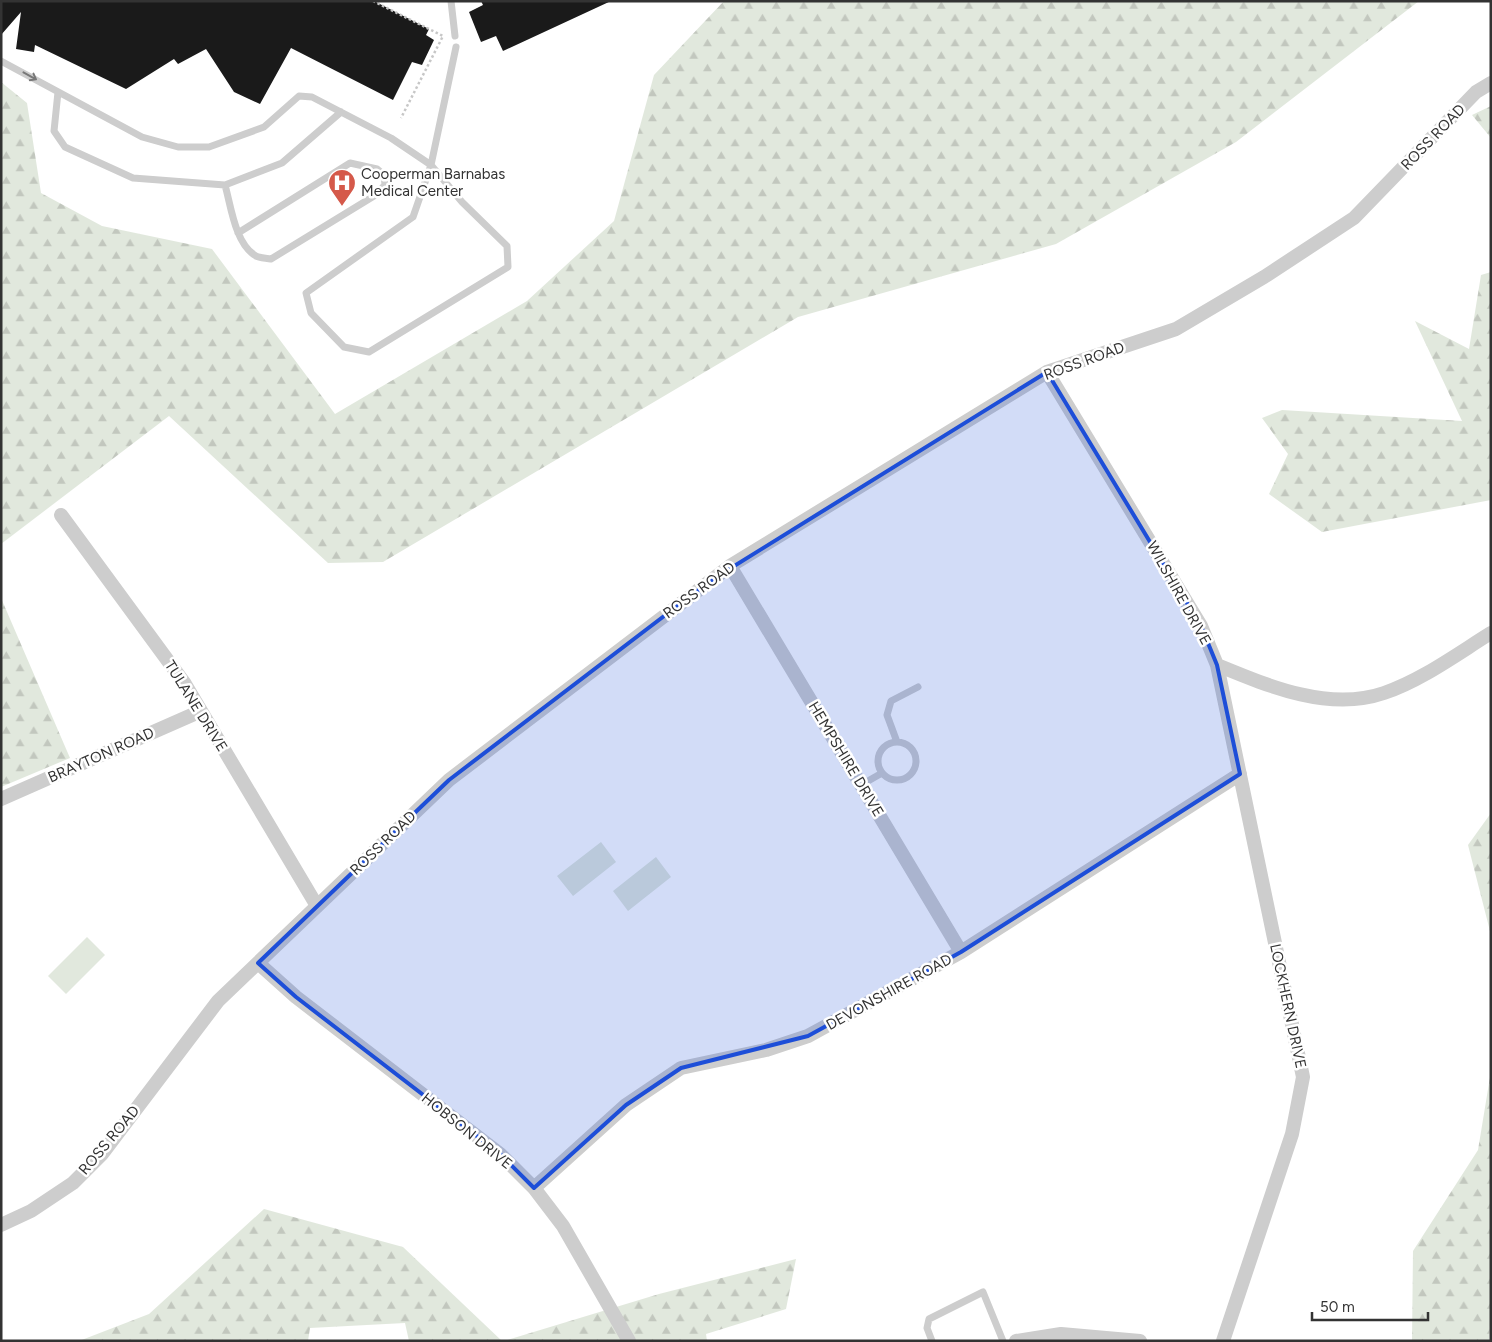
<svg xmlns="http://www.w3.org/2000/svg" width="1492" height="1342" font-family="Figtree,sans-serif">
  <defs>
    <pattern id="forest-firs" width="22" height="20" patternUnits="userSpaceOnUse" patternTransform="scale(1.25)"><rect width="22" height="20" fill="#e1e8dd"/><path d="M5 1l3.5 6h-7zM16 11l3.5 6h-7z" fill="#c2c7be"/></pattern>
  </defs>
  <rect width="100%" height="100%" fill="#fff"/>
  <path fill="url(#forest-firs)" d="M724,1H1419L1236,142L1056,244L798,317L383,562L328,563L169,416L1,544V82L27,103L41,193L102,226L212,249L335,414L527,301L614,221L654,75Z
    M1491,106V138L1472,115Z
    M1491,272V500L1322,532L1269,494L1288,454L1262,418L1282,410L1462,421L1415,321L1469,349L1481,275Z
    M1,598L70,758L1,787Z
    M1491,813V935L1468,845Z
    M1491,1071V1310L1489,1341H1412L1413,1251L1478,1150Z
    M264,1209L403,1247L502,1341H409L405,1323L310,1328L308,1341H79L149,1314Z
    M796,1259L786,1309L706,1334L707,1341H504L659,1294Z"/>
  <path fill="#e1e8dd" d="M601,842L616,862L573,896L557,876Z
    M656,857L671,877L628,911L613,891Z
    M87,937L105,955L66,994L48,976Z"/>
  <path fill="#1a1a1a" d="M1,1H374L429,29L426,35L434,40L422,65L412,62L393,100L291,48L260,104L234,92L206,49L178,64L174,59L126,89L35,45L34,52L16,49L21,12L1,35Z
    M481,1H611L503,51L496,36L481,42L469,12L483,5Z"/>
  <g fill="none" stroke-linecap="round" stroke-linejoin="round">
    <path stroke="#c7c7c7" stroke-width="2.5" stroke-dasharray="2.5 2.5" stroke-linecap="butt" d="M373,1L443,36L401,118"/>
    <path stroke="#cdcdcd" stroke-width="7" d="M451,1L455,36
      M1,61L142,137L178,147H209L264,127L299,96L312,97L391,138L431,165L462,202L507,246L508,267L369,352L344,347L311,313L306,293L413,217L431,165L456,47
      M58,92L54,131L65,147L133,178L225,185L282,163L341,112
      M225,185C231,206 235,244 256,256C259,258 267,258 271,259L374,196L385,185L384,175L377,169L350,163L238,233
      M878 761a19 19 0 1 1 38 0a19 19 0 1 1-38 0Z
      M897,742L887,715L891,701L918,687
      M861,785L882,773
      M932,1341L927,1328L929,1319L983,1292L1003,1341"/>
    <path stroke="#cdcdcd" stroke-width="14" d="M1047,372L1201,626L1217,665C1268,686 1329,712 1384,693C1422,680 1457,654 1491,633
      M61,515L185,684L317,906
      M730,566L961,952
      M1217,665L1303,1077L1292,1134L1223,1341
      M1,799L201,711
      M258,963L296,997L500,1154L534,1188L563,1226L629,1341
      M534,1188L626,1105L681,1068L766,1050L808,1036L961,952L1240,774
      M1,1225L31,1211L73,1183L102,1154L218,1001L449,780L730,566L1047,372L1176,329L1264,277L1354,218L1476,92L1491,83
      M1016,1341L1061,1334L1140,1341"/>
  </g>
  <defs><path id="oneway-shaft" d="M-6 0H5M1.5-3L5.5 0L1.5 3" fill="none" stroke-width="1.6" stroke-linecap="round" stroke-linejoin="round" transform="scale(1.25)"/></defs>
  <use stroke="#787878" href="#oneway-shaft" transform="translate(30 76) rotate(29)"/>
  <path fill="#1d4ed8" fill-opacity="0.2" stroke="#1d4ed8" stroke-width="4" stroke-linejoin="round" d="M1047,372L1201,626L1217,665L1240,774L961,952L808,1036L681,1068L626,1105L534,1188L500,1154L296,997L258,963L449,780L710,581Z"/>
  <defs>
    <symbol id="hospital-pin" viewBox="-11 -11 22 30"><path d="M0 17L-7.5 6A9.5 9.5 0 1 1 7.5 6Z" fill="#d5594a" stroke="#fff"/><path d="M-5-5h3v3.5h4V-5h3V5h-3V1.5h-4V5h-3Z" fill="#fff"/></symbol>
  </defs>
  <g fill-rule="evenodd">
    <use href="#hospital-pin" x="326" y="167" width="32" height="43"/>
  </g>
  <g text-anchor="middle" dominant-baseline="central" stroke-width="5" stroke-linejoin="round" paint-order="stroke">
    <g font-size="15" fill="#333" stroke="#fff">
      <text transform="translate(1433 137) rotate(-46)">ROSS ROAD</text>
      <text transform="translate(1084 361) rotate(-20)">ROSS ROAD</text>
      <text transform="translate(699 590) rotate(-36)">ROSS ROAD</text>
      <text transform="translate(1179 593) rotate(61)">WILSHIRE DRIVE</text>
      <text transform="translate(196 706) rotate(58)">TULANE DRIVE</text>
      <text transform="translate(101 755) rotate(-24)">BRAYTON ROAD</text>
      <text transform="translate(846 759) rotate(59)">HEMPSHIRE DRIVE</text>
      <text transform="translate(383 843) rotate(-44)">ROSS ROAD</text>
      <text transform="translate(889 992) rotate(-29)">DEVONSHIRE ROAD</text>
      <text transform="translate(1288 1006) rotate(78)">LOCKHERN DRIVE</text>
      <text transform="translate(467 1131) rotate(39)">HOBSON DRIVE</text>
      <text transform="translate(109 1140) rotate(-50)">ROSS ROAD</text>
    </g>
    <g font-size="15" fill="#333" stroke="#fff" text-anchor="start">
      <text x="361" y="174">Cooperman Barnabas<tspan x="361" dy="17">Medical Center</tspan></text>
    </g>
  </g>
  <rect width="1492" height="1342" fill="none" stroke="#333333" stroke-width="5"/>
  <path d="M1312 1312v8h116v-8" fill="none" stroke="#333333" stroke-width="2.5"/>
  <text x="1320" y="1312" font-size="15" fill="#333333" stroke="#ffffff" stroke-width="4" paint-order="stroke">50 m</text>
</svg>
